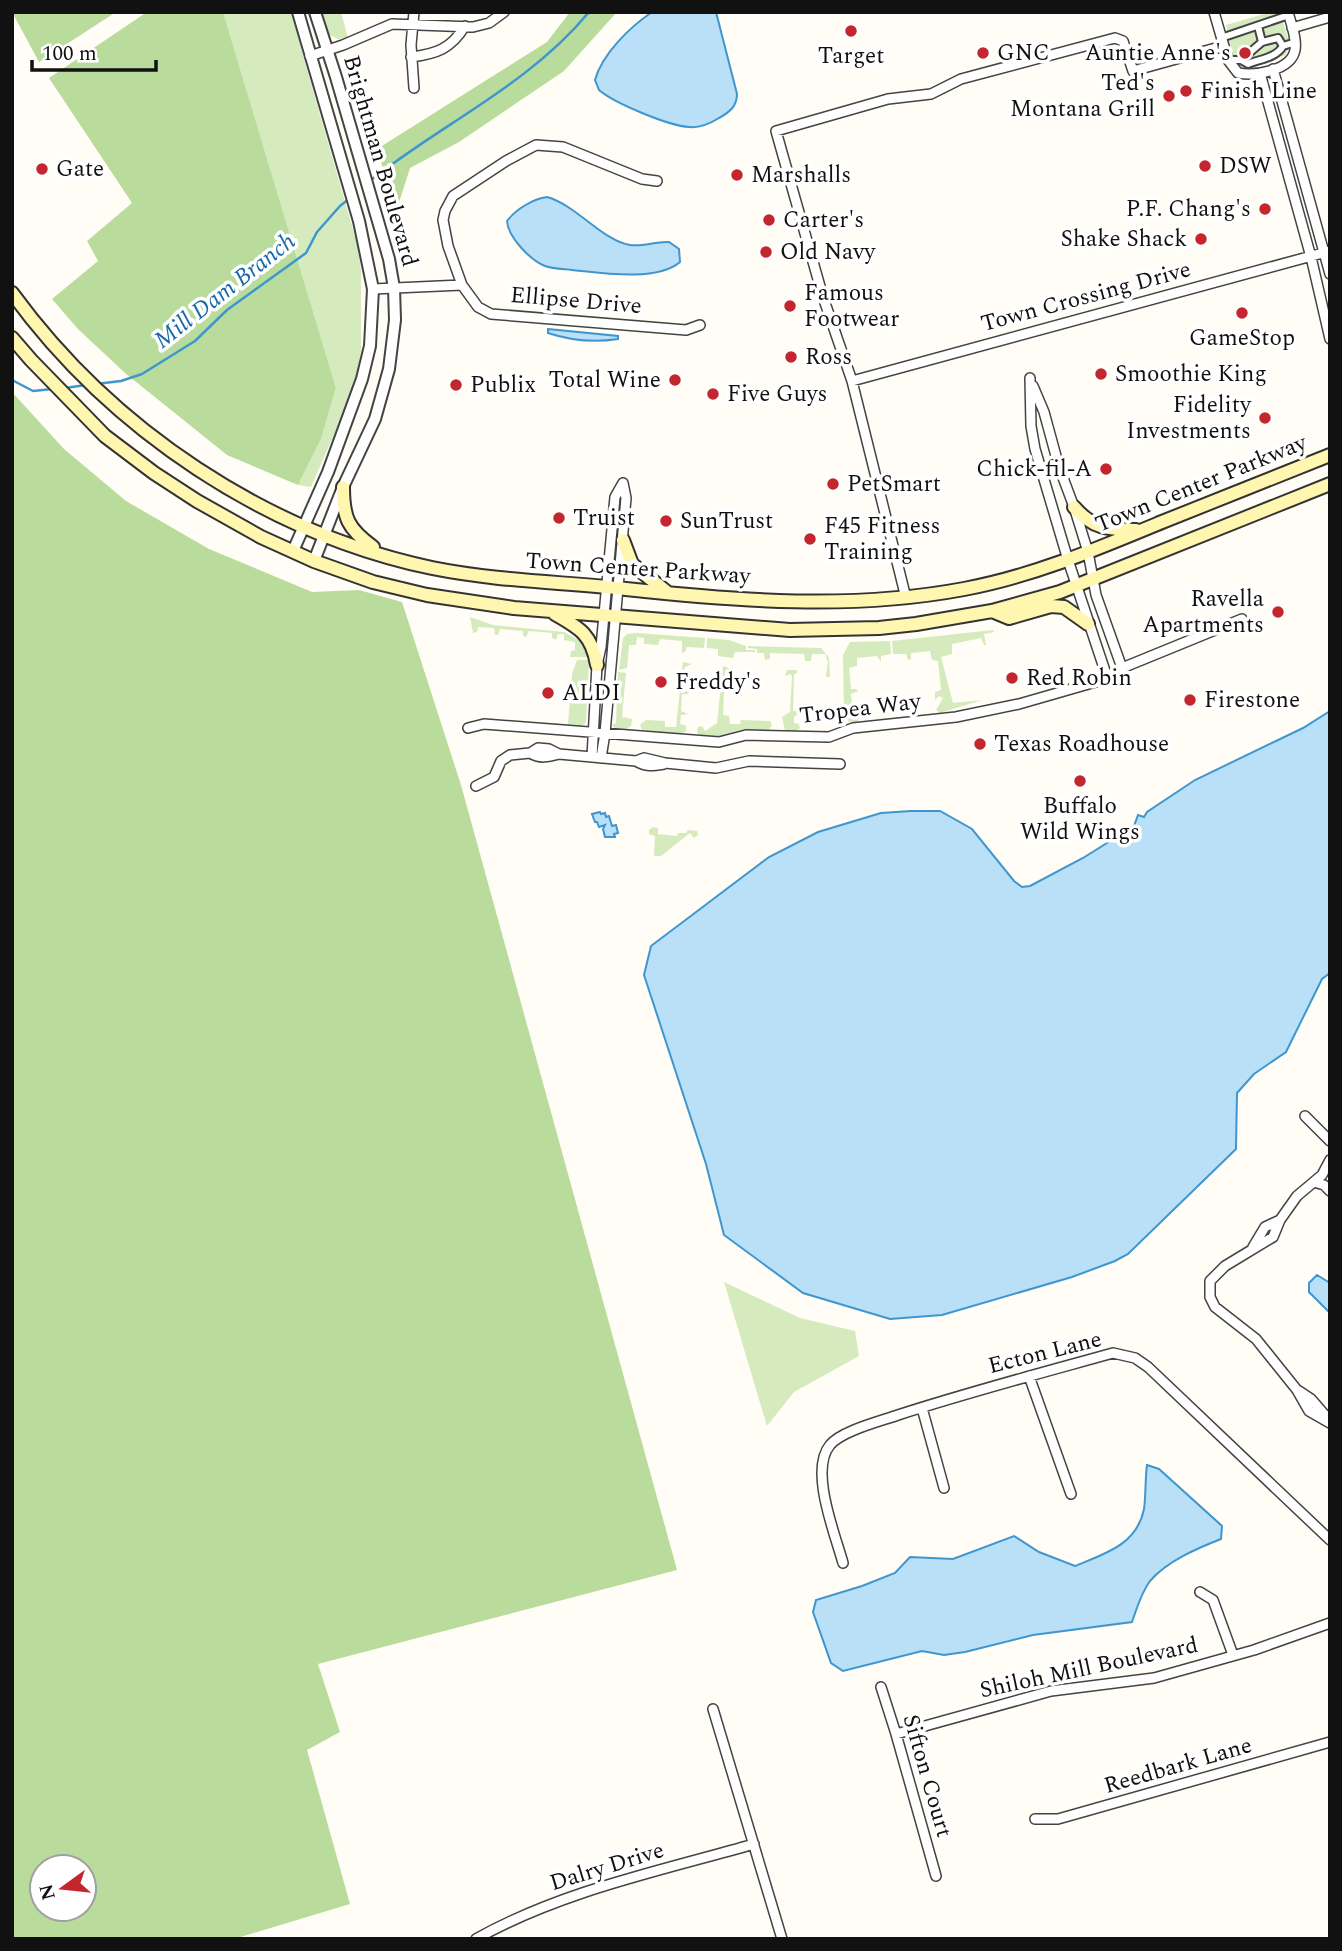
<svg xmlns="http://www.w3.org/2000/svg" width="1342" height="1951" font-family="Spectral,serif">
  <rect width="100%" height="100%" fill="#fffdf5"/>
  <path fill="#d5ebbd" d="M223,12H293L302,52L358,247L361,270V351L358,369L350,398L311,487L298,485L321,439L336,388Z
    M319,12H341L348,38L338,39L325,33Z
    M1271,12H1280L1289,42L1286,55L1243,69L1234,62L1226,25Z
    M470,617L493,625L564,632L582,642L588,657H570L571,651L575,650V642L564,640V634H558L556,640L552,638V633L529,631L526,637L523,636V631L500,629L498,635H495L494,628L478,627L477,632L473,633Z
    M993,630L994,632L984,634L986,645H984L981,638L952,644V654L941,657L953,703L982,700L940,713L936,710L943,698L939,696L935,700V692L941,690L938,661L932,660L930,651L911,653V659L908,660L906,654H893L892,641Z
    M637,633L705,638L704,648L687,647L684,653L682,652V641L660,639L658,645L644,644V638L637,637L636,645H629L627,668L619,670L623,638L627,634Z
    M707,638L729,640L746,646V650H755V652H735L733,658L718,656V649L707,648Z
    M890,641L891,654L881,656V662L877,656L857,658V666L849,668L851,689H856L858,691L851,694L853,711H859L860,718L857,722H849L844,715L843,655L850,642Z
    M748,646L821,648L829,658L830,677H826L828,662L825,654H812L811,661H805L804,654L770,653V659L765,660L764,653H757V649L748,648Z
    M577,660H589L586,723L579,727L533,723L531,722L568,724L572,674Z
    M683,662L692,664L685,667L683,690L689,692L688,694H682L681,711L688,714L681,715L680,724L686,726V731L681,734L642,730L640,725L646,720L665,721V727H676Z
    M723,666L732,669L731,671H725L723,715L729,716L730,724H740L741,720L770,721L772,725L769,730C760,731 750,728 740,730C725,733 712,743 697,733L698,727L702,726L705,731L717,723Z
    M787,670H797V673L794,674L793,711H799L800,714L794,716V723L799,724L800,728L795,732L785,731L782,717L790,712L792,677L791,674L785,676Z
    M618,672L626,673L622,717L632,719L631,726L625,730L615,728L612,725L616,723Z
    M653,827L658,828V834L677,836L678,833H686L688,830L697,831L698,835L694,838L690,833L661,856H654L655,836L649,834V830Z
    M724,1282L800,1318L855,1331L859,1356L794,1392L767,1426Z"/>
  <path fill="#b9dc9c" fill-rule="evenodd" d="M12,12H116L39,62Z
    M147,12H223L336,388L321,439L298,485L227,455L125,373L78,329L52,299L98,261L87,241L132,203L49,78Z
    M570,12H617L564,71L459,142L410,168L396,212L377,149L547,42Z
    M12,392L64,449L126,501L209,549L312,592L359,590L402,602L461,785L677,1570L318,1664L340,1732L307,1750L350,1904L234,1939H12ZM42,1867H84V1909H42Z"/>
  <path fill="#b9e0f7" stroke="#3f96cf" stroke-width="2" d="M652,12H716L737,94C737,106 730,112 719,118C711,123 699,128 689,127C669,126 614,103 599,90L595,80C602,54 630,27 652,12Z
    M547,197C576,205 603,241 630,245C643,247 656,241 669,242L679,249L680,262C657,282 601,273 572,270C564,269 553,269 545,266C530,260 508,237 507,221C516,209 533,199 547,197Z
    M548,329L618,336V339C593,343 572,341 548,333Z
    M1330,711V973L1322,979L1286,1052L1254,1074L1237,1093L1236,1149L1128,1254L1115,1261L1072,1277L942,1315L890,1319L803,1293L724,1235L706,1164L644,975L651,946L769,857L818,832L881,813L911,811H940L972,829L1014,881L1022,887L1030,886L1083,858L1134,826L1138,815L1144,817L1147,812L1195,780L1303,728Z
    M600,812L601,814L605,813L606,817L609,816L612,826L616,825L618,833L614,834L615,837H605L603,829L605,825L599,827L597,822H595L592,814Z
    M1317,1275L1330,1283V1313L1309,1292V1283Z
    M1147,1465L1159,1469L1222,1526L1221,1539C1198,1548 1167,1561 1150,1581C1141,1593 1137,1608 1132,1622L1033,1635L965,1652L944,1655L922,1651L843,1671L831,1663L813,1612L816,1600L862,1586L895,1573L910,1557L953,1559L1014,1536L1039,1552L1075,1566C1104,1554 1137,1545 1144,1509C1146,1495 1145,1480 1147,1465Z"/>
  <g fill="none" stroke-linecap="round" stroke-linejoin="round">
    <path stroke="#3f96cf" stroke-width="2.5" d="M371,180C443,123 530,84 589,12
      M12,380L33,391L52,389
      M96,384L121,381L142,374L195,341L227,310L306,253L317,232L340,206L350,198
      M65,388L86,385"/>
    <defs>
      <path id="pedestrian" d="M1258,26L1262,42L1278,38L1283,46
        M1221,38L1289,15
        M1228,60H1241L1248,64C1260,59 1276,58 1283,46L1296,42
        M1241,60L1262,42"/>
      <path id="minor" d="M414,12L411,45L414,88
        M1214,12L1228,60L1238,73C1255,76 1291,71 1295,50C1297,38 1291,24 1288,12
        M1292,28L1330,17
        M310,56L343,45L392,24L473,27L489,23L504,12
        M411,57C436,54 451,49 465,26
        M1273,69L1330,274
        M1260,73L1311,257L1330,339
        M657,181L642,179L563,147L536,145L506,161L453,196L445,211L443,220L448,246L462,285L478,307L491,314L686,330L700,325
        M373,289L462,285
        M1030,378L1031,426L1035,449L1068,560L1107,677
        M852,381L1330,251
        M1033,386L1044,412L1059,467L1074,507L1088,552L1096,595L1122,668
        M906,598L852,381L823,297L776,131L888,99L931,94L961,79L1115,38L1123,41L1133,71L1223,46
        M468,728L484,724L719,742L746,735L829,737L853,728L956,717L1019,704L1099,681L1122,668L1242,619
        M530,753C540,759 548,757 559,754L636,761L644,758L665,763L716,768L749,761L840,764
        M592,757L597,665L601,647L615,497L623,483
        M601,758L605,733L626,498L623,483
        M636,761C646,767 652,766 664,764
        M476,786L494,777L501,761L510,755L530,753L538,748L549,749L559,754
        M1305,1116L1330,1141
        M1330,1160L1322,1175L1297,1196L1280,1220L1273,1237L1225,1266L1210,1281V1297L1215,1307L1256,1339L1297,1390L1309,1411L1330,1423
        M1314,1182L1324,1185L1330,1191
        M1253,1247L1265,1227L1280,1220
        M1029,1376L1071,1494
        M1299,1391L1311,1399L1330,1421
        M922,1408L944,1488
        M843,1563C835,1534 809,1470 830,1445C841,1431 881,1421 898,1415C969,1392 1041,1373 1113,1353L1135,1358L1148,1367L1330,1540
        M1200,1592L1213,1600L1233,1655
        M881,1687L896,1734L936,1876
        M713,1709L782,1939
        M896,1734L1051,1691L1154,1678L1254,1650L1330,1623
        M1035,1819H1058L1330,1742
        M476,1939C561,1891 660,1871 754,1844"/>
      <path id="tertiary" d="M293,551L328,472L362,379L370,346L373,289L359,221L298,12
        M314,561L343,487L375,419L389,369L395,320L394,288L389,259L336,77L315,12"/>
      <path id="secondary" d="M12,293C112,430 266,533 432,568C497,581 561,582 626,589C739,601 852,610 964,589C1033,576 1097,549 1162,522C1218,500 1274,477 1330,455
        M12,338L31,360L105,436L154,473L197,501L261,537L314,561L373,582L427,595L514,608L790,630L879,628L916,624L992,611L1060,592L1330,484
        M343,487C343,518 348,529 373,547
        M1074,507C1093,529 1108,529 1136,530
        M623,540L632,564L668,593
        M992,611L1009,618L1051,606L1064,607L1088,624
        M555,614C580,628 592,635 597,665"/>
    </defs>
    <use href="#pedestrian" stroke="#444" stroke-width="10"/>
    <use href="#minor" stroke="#444" stroke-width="12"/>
    <use href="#tertiary" stroke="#444" stroke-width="14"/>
    <use href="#secondary" stroke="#333" stroke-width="16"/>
    <use href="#pedestrian" stroke="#fff" stroke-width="6"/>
    <use href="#minor" stroke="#fff" stroke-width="9"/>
    <use href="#tertiary" stroke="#fff" stroke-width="10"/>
    <use href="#secondary" stroke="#fff6b0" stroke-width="12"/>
  </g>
  <g fill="#c4262e" stroke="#fff" stroke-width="2.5">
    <circle cx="851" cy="31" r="7"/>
    <circle cx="983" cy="53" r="7"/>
    <circle cx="1245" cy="53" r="7"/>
    <circle cx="1186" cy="91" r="7"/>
    <circle cx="1169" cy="96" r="7"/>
    <circle cx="1205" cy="166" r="7"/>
    <circle cx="42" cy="169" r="7"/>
    <circle cx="737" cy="175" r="7"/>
    <circle cx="1265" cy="209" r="7"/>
    <circle cx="769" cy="220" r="7"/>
    <circle cx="1201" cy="239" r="7"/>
    <circle cx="766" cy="252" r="7"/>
    <circle cx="790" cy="306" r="7"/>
    <circle cx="1242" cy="313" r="7"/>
    <circle cx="791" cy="357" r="7"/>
    <circle cx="1101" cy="374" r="7"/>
    <circle cx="675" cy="380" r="7"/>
    <circle cx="456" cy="385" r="7"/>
    <circle cx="713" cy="394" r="7"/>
    <circle cx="1265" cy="418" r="7"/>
    <circle cx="1106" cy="469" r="7"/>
    <circle cx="833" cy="484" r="7"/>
    <circle cx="559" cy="518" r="7"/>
    <circle cx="666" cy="521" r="7"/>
    <circle cx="810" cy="539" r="7"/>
    <circle cx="1278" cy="612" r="7"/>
    <circle cx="1012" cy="678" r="7"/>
    <circle cx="661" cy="682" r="7"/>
    <circle cx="548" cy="693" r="7"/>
    <circle cx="1190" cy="700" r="7"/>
    <circle cx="980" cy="744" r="7"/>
    <circle cx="1080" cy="781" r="7"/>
  </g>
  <g text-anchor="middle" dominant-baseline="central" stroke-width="7" stroke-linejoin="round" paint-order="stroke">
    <g font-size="23" fill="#111" stroke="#fff" text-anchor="start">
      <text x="997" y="53">GNC</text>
      <text x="1231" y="53" text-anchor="end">Auntie Anne's</text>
      <text x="851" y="56" text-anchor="middle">Target</text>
      <text x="1155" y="83" text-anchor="end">Ted's<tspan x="1155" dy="26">Montana Grill</tspan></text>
      <text x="1200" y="91">Finish Line</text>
      <text x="1219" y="166">DSW</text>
      <text x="56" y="169">Gate</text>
      <text x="751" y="175">Marshalls</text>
      <text x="1251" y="209" text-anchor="end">P.F. Chang's</text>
      <text x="783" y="220">Carter's</text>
      <text x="1187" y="239" text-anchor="end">Shake Shack</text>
      <text x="780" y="252">Old Navy</text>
      <text x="804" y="293">Famous<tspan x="804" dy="26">Footwear</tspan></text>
      <text x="1242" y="338" text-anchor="middle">GameStop</text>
      <text x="805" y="357">Ross</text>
      <text x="1115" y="374">Smoothie King</text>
      <text x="661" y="380" text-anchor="end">Total Wine</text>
      <text x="470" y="385">Publix</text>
      <text x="727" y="394">Five Guys</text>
      <text x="1251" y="405" text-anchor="end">Fidelity<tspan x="1251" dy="26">Investments</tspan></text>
      <text x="1092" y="469" text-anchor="end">Chick-fil-A</text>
      <text x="847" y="484">PetSmart</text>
      <text x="573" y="518">Truist</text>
      <text x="680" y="521">SunTrust</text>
      <text x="824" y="526">F45 Fitness<tspan x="824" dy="26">Training</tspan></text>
      <text x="1264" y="599" text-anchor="end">Ravella<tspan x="1264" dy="26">Apartments</tspan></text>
      <text x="1026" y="678">Red Robin</text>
      <text x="675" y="682">Freddy's</text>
      <text x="562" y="693">ALDI</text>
      <text x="1204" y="700">Firestone</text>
      <text x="994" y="744">Texas Roadhouse</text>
      <text x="1080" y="806" text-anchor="middle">Buffalo<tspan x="1080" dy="26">Wild Wings</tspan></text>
    </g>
    <g font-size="23" fill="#111" stroke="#fff">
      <text transform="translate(380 161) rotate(74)">Brightman Boulevard</text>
      <text transform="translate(1086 297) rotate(-15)">Town Crossing Drive</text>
      <text transform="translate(576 301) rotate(5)">Ellipse Drive</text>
      <text transform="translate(1201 484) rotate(-22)">Town Center Parkway</text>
      <text transform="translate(638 569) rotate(4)">Town Center Parkway</text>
      <text transform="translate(860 709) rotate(-7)">Tropea Way</text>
      <text transform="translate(1045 1353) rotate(-14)">Ecton Lane</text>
      <text transform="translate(1089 1668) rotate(-12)">Shiloh Mill Boulevard</text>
      <text transform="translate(1178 1766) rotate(-16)">Reedbark Lane</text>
      <text transform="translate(927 1776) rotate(74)">Sifton Court</text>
      <text transform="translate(607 1867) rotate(-17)">Dalry Drive</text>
    </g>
    <g font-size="24" font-style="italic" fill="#1768a6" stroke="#fff">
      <text transform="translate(225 291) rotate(-38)">Mill Dam Branch</text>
    </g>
  </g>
  <rect width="1342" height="1951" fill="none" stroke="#111111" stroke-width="28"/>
  <g transform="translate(63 1888) rotate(255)"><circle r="33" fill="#ffffff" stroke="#a0a0a0" stroke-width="2"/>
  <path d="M0-5L12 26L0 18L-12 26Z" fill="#c4262e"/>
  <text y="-10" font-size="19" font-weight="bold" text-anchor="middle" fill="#111111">N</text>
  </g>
  <path d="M32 60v10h124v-10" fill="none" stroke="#111111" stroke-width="3.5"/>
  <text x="42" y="60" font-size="21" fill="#111111" stroke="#ffffff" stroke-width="5" paint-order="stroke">100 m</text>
</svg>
